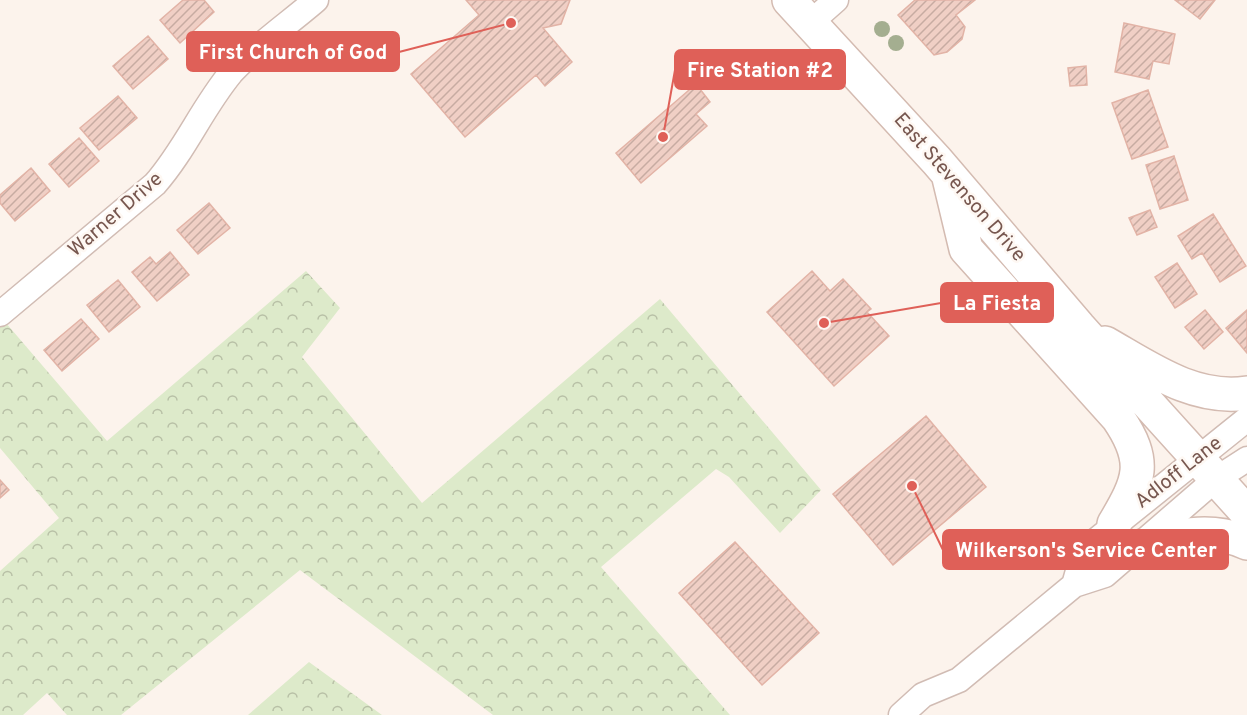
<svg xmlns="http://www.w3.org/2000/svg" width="1247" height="715" font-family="Overpass,sans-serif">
  <defs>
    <pattern id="forest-crowns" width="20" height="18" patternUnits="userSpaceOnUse" patternTransform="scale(1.5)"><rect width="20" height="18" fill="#ddeaca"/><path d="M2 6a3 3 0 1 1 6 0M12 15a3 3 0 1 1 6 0" fill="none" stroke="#b8c0a6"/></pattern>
    <pattern id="building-hatch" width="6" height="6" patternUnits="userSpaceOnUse" patternTransform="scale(1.5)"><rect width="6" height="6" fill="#f0cfc5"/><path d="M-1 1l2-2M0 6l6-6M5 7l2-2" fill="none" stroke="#c7aba2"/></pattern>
  </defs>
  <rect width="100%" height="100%" fill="#fcf3ec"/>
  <path fill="url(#forest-crowns)" d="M306,271L340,308L302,357L422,503L660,299L821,490L780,533L729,477L716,469L601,567L730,715H493L300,570L121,715H67L47,693L23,715H0V571L59,518L0,448V316L107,441Z
    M309,662L382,715H248Z"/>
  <path fill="url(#building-hatch)" stroke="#e2b3a6" stroke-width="1.5" d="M183,0H204L214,12L180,43L160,20Z
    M466,0H570L561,24L543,28L572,62L545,86L536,75L465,137L411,74L479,15Z
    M915,0H975L956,15L965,27L962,39L947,52L934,55L898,15Z
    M1175,0H1215L1200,19Z
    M1124,23L1175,34L1169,64L1153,61L1149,79L1115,72Z
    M148,36L168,59L133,89L113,66Z
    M1086,66L1087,85L1070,86L1068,68Z
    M696,84L710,102L696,114L707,126L641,183L616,153Z
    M1148,90L1168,147L1132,159L1112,103Z
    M118,96L137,118L99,150L80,128Z
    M79,138L99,161L69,187L49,164Z
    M1174,156L1188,200L1160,209L1146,165Z
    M31,168L50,191L15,221L0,203V195Z
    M209,203L230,228L198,254L177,230Z
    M1150,210L1157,227L1137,235L1129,218Z
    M1213,214L1246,266L1220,282L1202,253L1192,259L1178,236Z
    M170,252L189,275L157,301L132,272L150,257L156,264Z
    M1177,263L1197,294L1175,308L1155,277Z
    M812,271L830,291L843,279L871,309L867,312L889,336L834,386L767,312Z
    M118,280L140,307L109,332L87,305Z
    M1205,310L1223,332L1204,349L1185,327Z
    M1247,310V353L1226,328Z
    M81,319L99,339L62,371L44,350Z
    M926,416L986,487L893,565L833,494Z
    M0,480L9,490L0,498Z
    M735,542L819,633L762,685L679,593Z"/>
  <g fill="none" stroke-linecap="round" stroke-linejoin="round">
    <defs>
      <path id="minor" d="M810,23L836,0
        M0,314L155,184C185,150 202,108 231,73C251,50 292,21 316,0
        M1074,585L1084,550L1247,419
        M901,715L923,695L959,680L1074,585L1105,575L1216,479L1247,459"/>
      <path id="secondary" d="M789,0L937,161L1079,327L1247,513
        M949,178L966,249L1118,418C1148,462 1140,480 1114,524
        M1105,343C1149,368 1194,401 1247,393
        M1136,548C1172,536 1211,526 1247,543"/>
    </defs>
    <use href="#minor" stroke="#d1bcb4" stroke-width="27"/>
    <use href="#secondary" stroke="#d4bbb1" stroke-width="36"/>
    <use href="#minor" stroke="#fff" stroke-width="24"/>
    <use href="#secondary" stroke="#fff" stroke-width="33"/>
  </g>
  <g fill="#a4ae90">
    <circle cx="882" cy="29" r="8"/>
    <circle cx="896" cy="43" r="8"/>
  </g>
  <g text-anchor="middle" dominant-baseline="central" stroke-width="5" stroke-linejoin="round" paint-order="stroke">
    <g font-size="20" fill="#77574f" stroke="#fef8f3">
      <text transform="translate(959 188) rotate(49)">East Stevenson Drive</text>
      <text transform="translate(116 215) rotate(-41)">Warner Drive</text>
      <text transform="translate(1179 473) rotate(-38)">Adloff Lane</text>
    </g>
  </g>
  <path fill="none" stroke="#df6058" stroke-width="2" d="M511 23L399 52M663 137L675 70M824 323L941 303M912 486L943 550"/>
  <g fill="#df6058" stroke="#fef8f3" stroke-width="2">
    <circle cx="511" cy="23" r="6"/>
    <circle cx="663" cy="137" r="6"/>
    <circle cx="824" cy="323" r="6"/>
    <circle cx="912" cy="486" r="6"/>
  </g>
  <g fill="#df6058" stroke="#df6058" stroke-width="2">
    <rect x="187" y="32" width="212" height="39" rx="6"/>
    <rect x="675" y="50" width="170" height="39" rx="6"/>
    <rect x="941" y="283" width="112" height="39" rx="6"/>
    <rect x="943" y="530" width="285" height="39" rx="6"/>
  </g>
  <g font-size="21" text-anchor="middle" font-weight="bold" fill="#fff">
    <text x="293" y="59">First Church of God</text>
    <text x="760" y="77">Fire Station #2</text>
    <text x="997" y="310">La Fiesta</text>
    <text x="1086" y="557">Wilkerson's Service Center</text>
  </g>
</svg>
